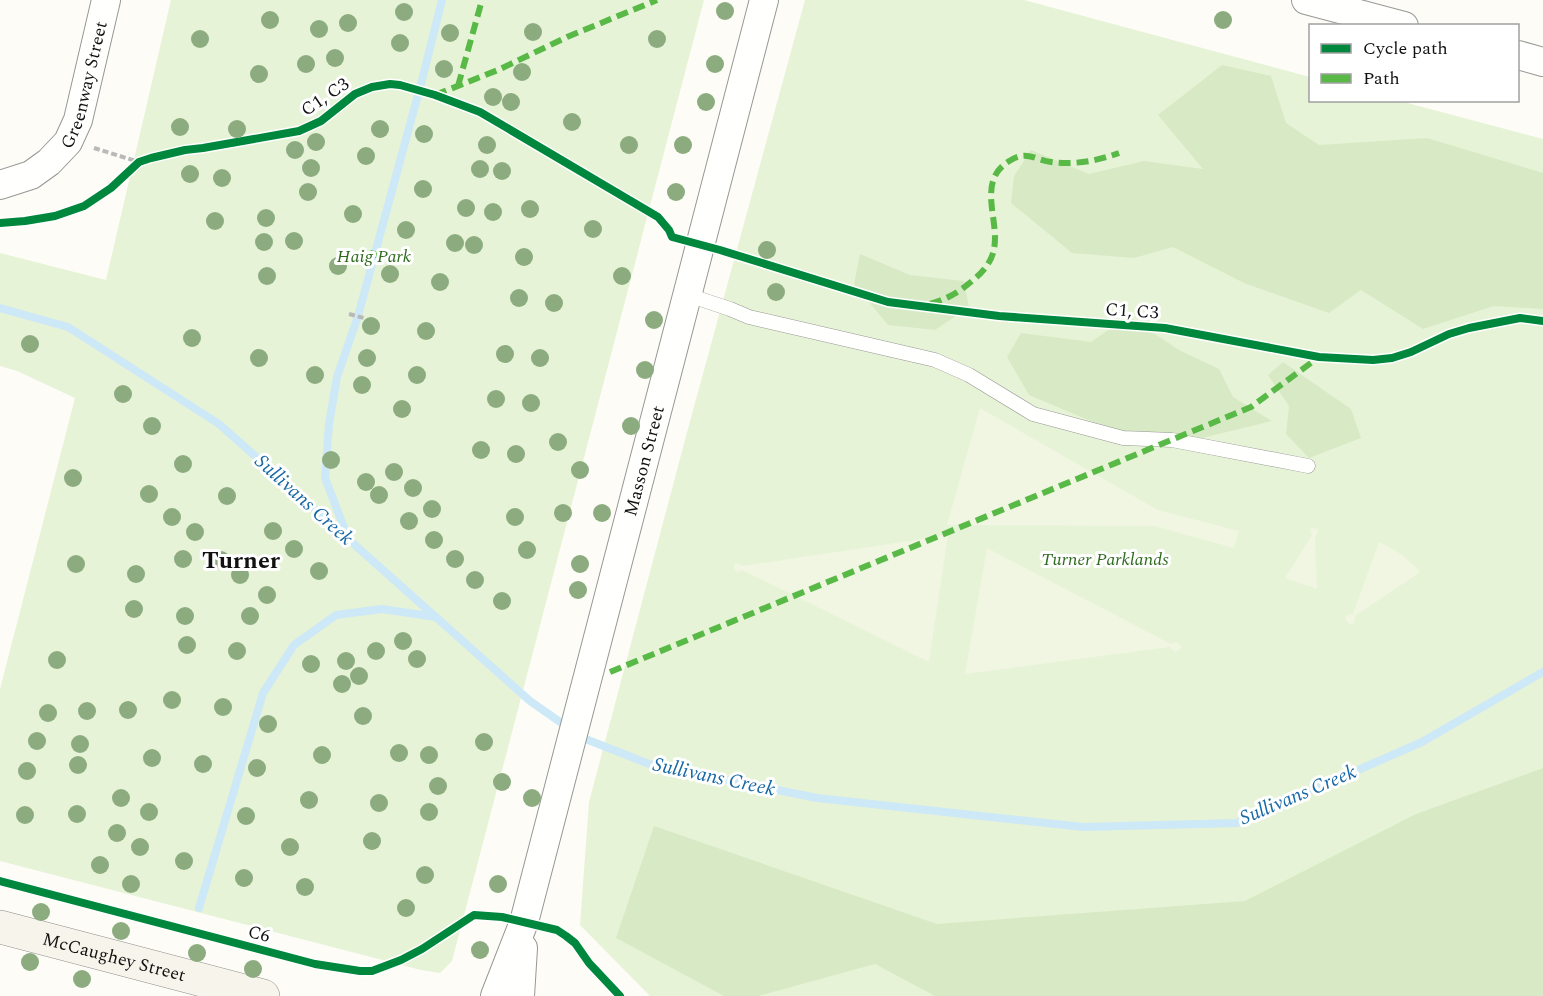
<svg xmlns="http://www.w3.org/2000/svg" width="1543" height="996" font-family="Spectral,serif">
  <rect width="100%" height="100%" fill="#fdfcf7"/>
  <path fill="#e7f3d7" d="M171,0H704L452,961L440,973L421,970L0,861V689L75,398L17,371L0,366V253L106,280Z
    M805,0H1024L1310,77V100L1400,101L1543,139V996H650L580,925L589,802L686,436Z"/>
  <path fill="#d8eac5" d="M1222,65L1271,76L1286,123L1319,145L1427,138L1543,173V309L1494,306L1423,329L1361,290L1329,313L1244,283L1173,247L1134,258L1072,253L1011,203L1014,176L1031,150L1089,174L1144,161L1203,169L1158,115Z
    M860,254L910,275L964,281L969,307L935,330L888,325L854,284Z
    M1128,316L1179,350L1219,369L1233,397L1272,421L1202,438L1114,431L1029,395L1007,357L1021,333L1091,342Z
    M1283,362L1351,409L1361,438L1309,458L1286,434L1289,406L1268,375Z
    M1543,768V996H935L875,964L758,996H724L616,938L654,826L937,924L1245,901L1416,814Z"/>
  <path fill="#f0f6e1" d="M980,408L1158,510L1239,531L1234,548L1154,526L947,525Z
    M1312,528L1318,529V532L1315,536L1317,589L1285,578L1312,535L1310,530Z
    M948,535L929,662L742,570L739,572L736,571L734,569V565L737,563L743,566Z
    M1379,542C1396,550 1408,558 1420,572L1355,616L1354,623L1351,624L1348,623L1345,618L1347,615L1353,614Z
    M987,548L1171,644L1176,642L1181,646L1180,649L1175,652L1170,647L965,674Z"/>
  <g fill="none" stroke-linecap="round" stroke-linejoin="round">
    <path stroke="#cde8f7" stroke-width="8" d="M0,308L68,327L219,424L530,701L583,738L649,764L817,798L1083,827L1237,823L1422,742L1543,672
      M348,538L325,478L329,424L337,377L358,316L422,80L442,0
      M199,908L263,693L294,645L336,615L382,609L436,617"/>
    <defs>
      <path id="lane" d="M688,295L730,309L749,317L935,360L969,375L1033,414L1123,438L1172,440L1308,466"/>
      <g id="street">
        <path d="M1306,0L1404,26"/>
        <path d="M1518,55L1543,62"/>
        <path id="s1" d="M0,185L31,175L49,162L68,142L78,120L106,0"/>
        <path id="s2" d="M495,996L524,922L764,0"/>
        <path d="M520,996L523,948"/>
      </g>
      <g id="secondary">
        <path id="s3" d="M0,927L263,996"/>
      </g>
    </defs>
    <use href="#lane" stroke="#979795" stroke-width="15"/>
    <use href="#street" stroke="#979795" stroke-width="30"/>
    <use href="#secondary" stroke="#8e8d8b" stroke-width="34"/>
    <path stroke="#b9b9b8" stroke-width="4" stroke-dasharray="6 3" stroke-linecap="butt" d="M94,148L139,162
      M349,314L364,318"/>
    <use href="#lane" stroke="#fffffe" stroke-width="14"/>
    <use href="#street" stroke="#fffffe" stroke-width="28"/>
    <use href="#secondary" stroke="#f6f4eb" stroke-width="33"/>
    <path stroke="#58b947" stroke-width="6" stroke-dasharray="12 6" stroke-linecap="butt" d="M458,86L482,0
      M435,95L498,70L567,37L657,0
      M370,253L377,255
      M930,304C944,300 956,294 967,285C979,276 991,265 994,249C1000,219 975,180 1011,160C1027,150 1035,160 1051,162C1075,165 1097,161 1119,153
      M610,672L1251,407L1319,357"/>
    <defs>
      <path id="cycleway" d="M0,223L25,221L55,216L84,206L111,188L139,162L151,158L185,150L203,148L299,131L321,121L355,94L372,87L390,84L400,85L435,95L480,112L658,217L669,230L672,237L720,250L888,302L999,316L1165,328L1319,357L1373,360L1392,358L1411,352L1449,334L1469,328L1520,318L1543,321
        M0,881L315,964L360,971H372L401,960L422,949L474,915L502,917L557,930L566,936L575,943L589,963L620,996"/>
    </defs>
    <use href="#cycleway" stroke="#fff" stroke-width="11"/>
    <use href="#cycleway" stroke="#00873e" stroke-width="8"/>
  </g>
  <g fill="#8cac80">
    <circle cx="725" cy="11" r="9"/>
    <circle cx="404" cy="12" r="9"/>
    <circle cx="270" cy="20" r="9"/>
    <circle cx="1223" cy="20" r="9"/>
    <circle cx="348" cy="23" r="9"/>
    <circle cx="319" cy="29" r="9"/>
    <circle cx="533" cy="32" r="9"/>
    <circle cx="450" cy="33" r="9"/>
    <circle cx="200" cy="39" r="9"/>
    <circle cx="657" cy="39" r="9"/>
    <circle cx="400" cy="43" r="9"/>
    <circle cx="335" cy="58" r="9"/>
    <circle cx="306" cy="64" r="9"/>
    <circle cx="715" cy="64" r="9"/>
    <circle cx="444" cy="69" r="9"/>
    <circle cx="522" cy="72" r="9"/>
    <circle cx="259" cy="74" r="9"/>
    <circle cx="493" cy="97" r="9"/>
    <circle cx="511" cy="102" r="9"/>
    <circle cx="706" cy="102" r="9"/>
    <circle cx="572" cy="122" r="9"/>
    <circle cx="180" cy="127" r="9"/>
    <circle cx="237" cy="129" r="9"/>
    <circle cx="380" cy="129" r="9"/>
    <circle cx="424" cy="134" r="9"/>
    <circle cx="316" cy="142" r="9"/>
    <circle cx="487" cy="145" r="9"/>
    <circle cx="629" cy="145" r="9"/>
    <circle cx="683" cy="145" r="9"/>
    <circle cx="295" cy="150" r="9"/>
    <circle cx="366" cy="156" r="9"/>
    <circle cx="311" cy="168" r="9"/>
    <circle cx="480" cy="169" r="9"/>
    <circle cx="502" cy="171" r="9"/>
    <circle cx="190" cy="174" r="9"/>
    <circle cx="222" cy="178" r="9"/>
    <circle cx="423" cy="189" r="9"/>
    <circle cx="308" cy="192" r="9"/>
    <circle cx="676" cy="192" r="9"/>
    <circle cx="466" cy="208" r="9"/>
    <circle cx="530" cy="209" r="9"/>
    <circle cx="493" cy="212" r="9"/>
    <circle cx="353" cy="214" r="9"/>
    <circle cx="266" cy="218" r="9"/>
    <circle cx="215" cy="221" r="9"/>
    <circle cx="593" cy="229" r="9"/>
    <circle cx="406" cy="230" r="9"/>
    <circle cx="294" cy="241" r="9"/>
    <circle cx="264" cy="242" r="9"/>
    <circle cx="455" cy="243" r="9"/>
    <circle cx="474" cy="245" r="9"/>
    <circle cx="767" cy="250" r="9"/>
    <circle cx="524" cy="257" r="9"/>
    <circle cx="338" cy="266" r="9"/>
    <circle cx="390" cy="274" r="9"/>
    <circle cx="267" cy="276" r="9"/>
    <circle cx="622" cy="276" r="9"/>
    <circle cx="440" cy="282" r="9"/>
    <circle cx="776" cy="292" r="9"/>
    <circle cx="519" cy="298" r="9"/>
    <circle cx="554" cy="303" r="9"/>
    <circle cx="654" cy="320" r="9"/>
    <circle cx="371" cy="326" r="9"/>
    <circle cx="426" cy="331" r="9"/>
    <circle cx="192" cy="338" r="9"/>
    <circle cx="30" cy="344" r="9"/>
    <circle cx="505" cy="354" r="9"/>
    <circle cx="259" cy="358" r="9"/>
    <circle cx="367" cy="358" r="9"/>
    <circle cx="540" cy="358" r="9"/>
    <circle cx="645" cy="370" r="9"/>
    <circle cx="315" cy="375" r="9"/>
    <circle cx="417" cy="375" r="9"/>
    <circle cx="362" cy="385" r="9"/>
    <circle cx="123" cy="394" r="9"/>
    <circle cx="496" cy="399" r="9"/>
    <circle cx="531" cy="403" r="9"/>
    <circle cx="402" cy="409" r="9"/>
    <circle cx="152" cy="426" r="9"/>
    <circle cx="631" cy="426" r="9"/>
    <circle cx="558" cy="442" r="9"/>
    <circle cx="481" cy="450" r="9"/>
    <circle cx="516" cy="454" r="9"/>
    <circle cx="331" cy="460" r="9"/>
    <circle cx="183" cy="464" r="9"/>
    <circle cx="580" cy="470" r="9"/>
    <circle cx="394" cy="472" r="9"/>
    <circle cx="73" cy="478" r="9"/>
    <circle cx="366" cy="482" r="9"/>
    <circle cx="413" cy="488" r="9"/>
    <circle cx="149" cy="494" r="9"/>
    <circle cx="379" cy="495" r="9"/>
    <circle cx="227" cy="496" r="9"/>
    <circle cx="432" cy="509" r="9"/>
    <circle cx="563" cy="513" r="9"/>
    <circle cx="602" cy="513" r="9"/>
    <circle cx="172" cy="517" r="9"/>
    <circle cx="515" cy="517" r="9"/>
    <circle cx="409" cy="521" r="9"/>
    <circle cx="273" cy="531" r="9"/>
    <circle cx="195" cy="532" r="9"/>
    <circle cx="434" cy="540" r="9"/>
    <circle cx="294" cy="549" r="9"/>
    <circle cx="527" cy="550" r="9"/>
    <circle cx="183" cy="559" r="9"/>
    <circle cx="455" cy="559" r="9"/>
    <circle cx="221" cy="560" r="9"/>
    <circle cx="76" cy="564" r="9"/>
    <circle cx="580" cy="564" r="9"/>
    <circle cx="319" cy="571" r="9"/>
    <circle cx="136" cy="574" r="9"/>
    <circle cx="240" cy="575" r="9"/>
    <circle cx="475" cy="580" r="9"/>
    <circle cx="578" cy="590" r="9"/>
    <circle cx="267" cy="595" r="9"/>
    <circle cx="502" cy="601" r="9"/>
    <circle cx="134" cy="609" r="9"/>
    <circle cx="185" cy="616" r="9"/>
    <circle cx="250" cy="616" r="9"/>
    <circle cx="403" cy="641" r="9"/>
    <circle cx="187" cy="645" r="9"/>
    <circle cx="237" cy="651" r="9"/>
    <circle cx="376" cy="651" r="9"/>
    <circle cx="417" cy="659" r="9"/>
    <circle cx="57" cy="660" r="9"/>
    <circle cx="346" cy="661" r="9"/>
    <circle cx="311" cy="664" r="9"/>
    <circle cx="359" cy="676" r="9"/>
    <circle cx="342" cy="684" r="9"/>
    <circle cx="172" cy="700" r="9"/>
    <circle cx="223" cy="707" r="9"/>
    <circle cx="128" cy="710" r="9"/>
    <circle cx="87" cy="711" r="9"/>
    <circle cx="48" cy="713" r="9"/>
    <circle cx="363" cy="716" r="9"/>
    <circle cx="268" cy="724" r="9"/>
    <circle cx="37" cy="741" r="9"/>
    <circle cx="484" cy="742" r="9"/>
    <circle cx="80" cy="744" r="9"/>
    <circle cx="399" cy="753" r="9"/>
    <circle cx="322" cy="755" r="9"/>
    <circle cx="429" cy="755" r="9"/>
    <circle cx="152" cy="758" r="9"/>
    <circle cx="203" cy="764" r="9"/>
    <circle cx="78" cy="765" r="9"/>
    <circle cx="257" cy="768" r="9"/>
    <circle cx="27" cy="771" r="9"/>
    <circle cx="502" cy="782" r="9"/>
    <circle cx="438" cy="786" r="9"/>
    <circle cx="121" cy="798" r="9"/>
    <circle cx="532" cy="798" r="9"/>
    <circle cx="309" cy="800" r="9"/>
    <circle cx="379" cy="803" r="9"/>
    <circle cx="149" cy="812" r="9"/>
    <circle cx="429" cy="812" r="9"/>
    <circle cx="77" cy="814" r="9"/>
    <circle cx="25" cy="815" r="9"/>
    <circle cx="246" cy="816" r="9"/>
    <circle cx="117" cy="833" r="9"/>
    <circle cx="372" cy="841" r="9"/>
    <circle cx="140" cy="847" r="9"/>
    <circle cx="290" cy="847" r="9"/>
    <circle cx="184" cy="861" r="9"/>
    <circle cx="100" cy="865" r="9"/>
    <circle cx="425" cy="875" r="9"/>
    <circle cx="244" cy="878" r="9"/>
    <circle cx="131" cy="884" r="9"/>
    <circle cx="498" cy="884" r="9"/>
    <circle cx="305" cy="887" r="9"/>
    <circle cx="406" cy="908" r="9"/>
    <circle cx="41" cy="912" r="9"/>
    <circle cx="121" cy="931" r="9"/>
    <circle cx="480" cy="950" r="9"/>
    <circle cx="197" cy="953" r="9"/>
    <circle cx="30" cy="962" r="9"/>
    <circle cx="253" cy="969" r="9"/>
    <circle cx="82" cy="979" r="9"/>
  </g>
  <g text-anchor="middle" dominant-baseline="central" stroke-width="6" stroke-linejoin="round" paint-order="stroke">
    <g font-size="18" fill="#111" stroke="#fff">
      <text stroke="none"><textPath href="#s1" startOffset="142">Greenway Street</textPath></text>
      <text transform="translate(325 97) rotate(-34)">C1, C3</text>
      <text transform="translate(1132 311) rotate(4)">C1, C3</text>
      <text stroke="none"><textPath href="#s2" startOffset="556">Masson Street</textPath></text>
      <text transform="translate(259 934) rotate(15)">C6</text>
      <text stroke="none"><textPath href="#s3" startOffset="118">McCaughey Street</textPath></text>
    </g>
    <g font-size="18" font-style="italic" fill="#2f6b1f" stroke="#fff">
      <text x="374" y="256">Haig Park</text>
      <text x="1105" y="559">Turner Parklands</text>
    </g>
    <g font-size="20" font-style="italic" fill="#1768a6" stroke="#fff">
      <text transform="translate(304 500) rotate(42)">Sullivans Creek</text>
      <text transform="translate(714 777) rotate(12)">Sullivans Creek</text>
      <text transform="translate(1298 795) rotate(-23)">Sullivans Creek</text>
    </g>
    <g font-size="24" font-weight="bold" fill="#111" stroke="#fff">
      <text x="241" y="561">Turner</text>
    </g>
  </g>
  <rect x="1309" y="24" width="210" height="78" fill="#ffffff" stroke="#a0a0a0" stroke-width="1.5"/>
  <rect x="1321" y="44" width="30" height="9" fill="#00873e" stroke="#a0a0a0" stroke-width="1.5"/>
  <text x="1363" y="54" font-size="18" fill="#111111">Cycle path</text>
  <rect x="1321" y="74" width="30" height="9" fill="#58b947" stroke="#a0a0a0" stroke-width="1.5"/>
  <text x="1363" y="84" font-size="18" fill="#111111">Path</text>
</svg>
